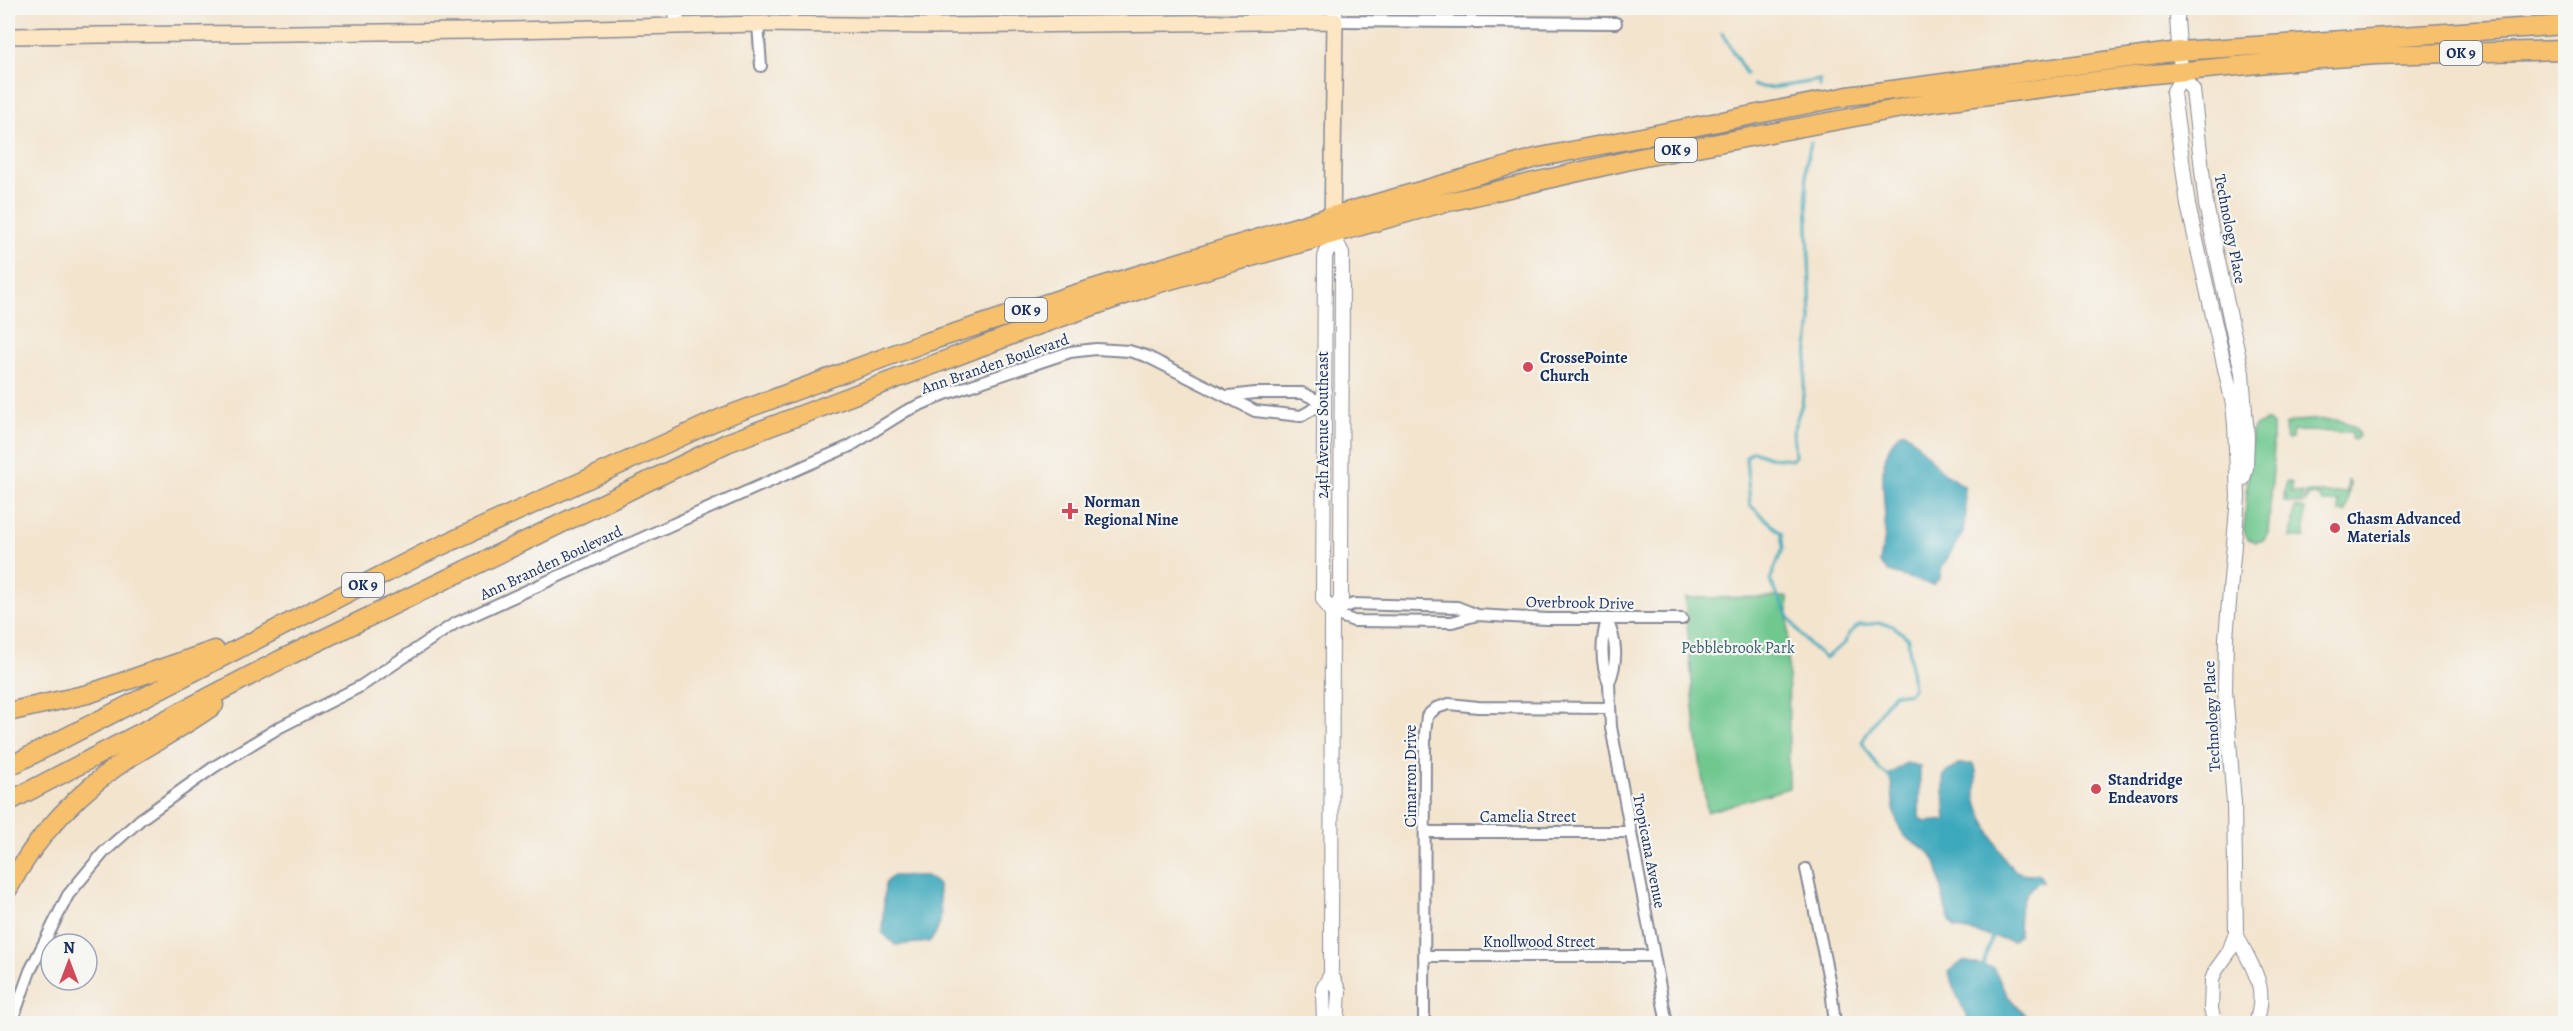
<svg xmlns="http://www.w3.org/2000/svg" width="2573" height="1031" font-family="Alegreya,serif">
  <rect width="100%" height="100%" fill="#f6f6f2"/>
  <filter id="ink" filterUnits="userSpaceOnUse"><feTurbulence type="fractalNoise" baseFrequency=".0167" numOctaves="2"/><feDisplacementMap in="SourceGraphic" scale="12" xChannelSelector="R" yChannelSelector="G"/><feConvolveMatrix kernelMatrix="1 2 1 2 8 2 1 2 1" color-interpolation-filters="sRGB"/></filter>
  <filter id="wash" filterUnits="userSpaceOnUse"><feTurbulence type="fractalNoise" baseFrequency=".008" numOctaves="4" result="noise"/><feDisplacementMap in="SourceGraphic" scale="24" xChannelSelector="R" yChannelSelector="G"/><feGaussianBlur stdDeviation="1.35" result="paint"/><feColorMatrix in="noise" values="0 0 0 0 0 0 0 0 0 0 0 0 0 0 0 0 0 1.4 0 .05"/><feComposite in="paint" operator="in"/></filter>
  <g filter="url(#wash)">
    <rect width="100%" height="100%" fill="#f3e4ce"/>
    <path fill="#6fc88f" stroke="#457c76" stroke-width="1.5" d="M2264,421H2269L2273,425V469L2268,533L2264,540L2256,542L2248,539L2244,531L2251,434L2254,427Z
      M2293,421C2312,421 2352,412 2359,436L2355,440L2352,439V432L2293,431L2292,439L2288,440L2286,438L2285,425Z
      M2287,481L2292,483V492L2302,493V504L2284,502V497H2287L2284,495Z
      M2348,481L2350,483L2346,512H2339V502H2322L2320,497L2313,495L2308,497L2305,502V493H2347Z
      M2295,507L2305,509V538H2291Z
      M1788,597L1789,788L1707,812L1696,732L1685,598Z"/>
    <path fill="#3ca9bc" stroke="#2c6c8d" stroke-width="1.5" d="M1901,432H1906L1945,474L1964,486L1966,513L1963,532L1942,567L1940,578L1932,585L1889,572L1880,563C1881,554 1884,545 1885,535C1888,501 1871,459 1901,432Z
      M1906,763L1920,766L1919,818L1926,822L1946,820L1943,776L1958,764H1974C1979,776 1975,784 1976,796C1977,809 2005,866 2016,871C2023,875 2031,874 2039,874L2043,881C2020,888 2018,914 2019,935L2012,941L1955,928C1940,909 1944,884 1936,862C1931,847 1910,845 1902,832C1892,815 1893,793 1890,774Z
      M892,876H927L938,885C940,907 946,925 929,942L895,945L882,932L885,884Z
      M1963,961L1993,968L2008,996L2032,1023H1970L1953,987L1949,972Z"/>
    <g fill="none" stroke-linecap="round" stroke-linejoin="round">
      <path stroke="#3ca9bc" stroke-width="3" d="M1722,33L1746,74
        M1753,85C1764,92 1805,82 1820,80V87
        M1811,142L1806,165L1811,320L1802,404L1793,430L1795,456L1792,459L1769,457L1753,451L1746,457L1750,505L1781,533L1783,548L1770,580C1784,608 1798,640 1825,658L1845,643L1847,636L1859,625L1881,623L1893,626L1908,638L1913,689L1908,694L1894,693L1884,706L1862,742L1879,769L1892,778
        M1982,968L1992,937L1990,936"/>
    </g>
  </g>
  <g filter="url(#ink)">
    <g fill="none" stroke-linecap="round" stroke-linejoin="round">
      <defs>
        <path id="minor" d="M1335,21L1616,23
          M758,24L761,66
          M1229,396L1255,393H1302L1324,403
          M1353,604L1457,607L1477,615L1452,622L1354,621L1332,613Z
          M1477,615L1547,619H1682
          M1607,620C1617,642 1618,660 1609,683C1600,662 1601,641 1607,620Z
          M1609,683L1611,727L1617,759L1667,1024
          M1426,832H1631
          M1806,869L1831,989L1835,1024
          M1424,956H1654
          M11,1024L30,971L68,895L104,852L141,819L214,767L280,727L361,686L454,624L671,525L850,446L906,411L945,394L1070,352L1096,349L1129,351L1146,356L1255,411L1301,416L1324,403
          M1424,1024L1425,734L1427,716L1436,708L1449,704L1478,707L1610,708"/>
        <path id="tertiary" d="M676,8L677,26
          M1335,8V21
          M2178,8L2177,19L2181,72L2182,77L2193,90L2206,205L2242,373L2247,437L2246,468L2243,479
          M2182,77L2173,93L2188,205L2233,404L2235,425L2238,497L2226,638L2225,691L2234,803L2236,933L2229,952L2216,970L2212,980L2211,1009L2215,1024
          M1332,234L1342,253L1341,599L1332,613L1331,974L1339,991L1337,1024
          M1332,613L1323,599L1325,257L1332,237
          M2236,933C2251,969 2269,981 2256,1024
          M1324,1024L1323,989L1331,974"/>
        <path id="secondary" d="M8,36L468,31L758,24L937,26L1335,21L1332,227"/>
        <path id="trunk" d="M8,712L88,694L215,650
          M8,767L423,554L724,417L924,343L1069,296L1332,216L1536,158L1848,96L2179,51L2566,25
          M8,802L280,660L727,443L1030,328L1156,284L1435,205L1639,158L1928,103L2134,76L2279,62L2376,55L2566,50
          M8,889C36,835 81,789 132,756C160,739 188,724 214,705"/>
      </defs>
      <use href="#minor" stroke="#878a96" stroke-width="14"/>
      <use href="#tertiary" stroke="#878a96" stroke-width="16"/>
      <use href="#secondary" stroke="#878a96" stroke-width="18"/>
      <use href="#trunk" stroke="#878a96" stroke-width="21"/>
      <use href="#minor" stroke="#fff" stroke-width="10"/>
      <use href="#tertiary" stroke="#fff" stroke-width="14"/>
      <use href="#secondary" stroke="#fce6c4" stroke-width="15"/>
      <use href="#trunk" stroke="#f7c06c" stroke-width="18"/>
    </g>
  </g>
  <g fill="#d1495b" stroke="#f6f6f2" stroke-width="2">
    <circle cx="1528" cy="367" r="6"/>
    <path d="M1067 502h6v6h6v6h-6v6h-6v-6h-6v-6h6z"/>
    <circle cx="2335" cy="528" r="6"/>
    <circle cx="2096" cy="789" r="6"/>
  </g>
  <g text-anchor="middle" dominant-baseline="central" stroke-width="4.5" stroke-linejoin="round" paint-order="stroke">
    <g fill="#f6f6f2" stroke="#5d6b8a" stroke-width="1.5">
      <rect x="2440" y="41" width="42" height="24" rx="4.5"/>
      <rect x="1655" y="138" width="42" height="24" rx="4.5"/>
      <rect x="1005" y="298" width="42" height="24" rx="4.5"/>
      <rect x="342" y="573" width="42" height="24" rx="4.5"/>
    </g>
    <g font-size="15" font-weight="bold" fill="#1b2f5e">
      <text x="2461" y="53">OK 9</text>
      <text x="1676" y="150">OK 9</text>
      <text x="1026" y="310">OK 9</text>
      <text x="363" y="585">OK 9</text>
    </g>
    <g font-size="16" fill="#1b2f5e" stroke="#f6f6f2">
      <text transform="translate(2230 229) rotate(79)">Technology Place</text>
      <text transform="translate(995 364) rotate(-19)">Ann Branden Boulevard</text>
      <text transform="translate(1323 425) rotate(-90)">24th Avenue Southeast</text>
      <text transform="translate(551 563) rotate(-25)">Ann Branden Boulevard</text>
      <text transform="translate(1580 603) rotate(1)">Overbrook Drive</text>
      <text transform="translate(2212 716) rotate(-93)">Technology Place</text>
      <text transform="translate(1411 776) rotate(-90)">Cimarron Drive</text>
      <text x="1528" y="817">Camelia Street</text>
      <text transform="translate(1649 851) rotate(79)">Tropicana Avenue</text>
      <text x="1539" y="942">Knollwood Street</text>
    </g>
    <g font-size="16" font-weight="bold" fill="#1b2f5e" stroke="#f6f6f2" text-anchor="start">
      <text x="1540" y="358">CrossePointe<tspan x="1540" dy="18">Church</tspan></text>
      <text x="1084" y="502">Norman<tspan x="1084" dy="18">Regional Nine</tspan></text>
      <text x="2347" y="519">Chasm Advanced<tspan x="2347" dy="18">Materials</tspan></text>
      <text x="2108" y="780">Standridge<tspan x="2108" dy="18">Endeavors</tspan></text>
    </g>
    <g font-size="16" fill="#345d6d" stroke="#f6f6f2">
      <text x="1738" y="648">Pebblebrook Park</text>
    </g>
  </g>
  <rect width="2573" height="1031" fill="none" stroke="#f6f6f2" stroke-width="30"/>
  <g transform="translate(69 962)"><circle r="28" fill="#f6f6f2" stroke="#9ea6b7" stroke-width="1.5"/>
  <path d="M0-4.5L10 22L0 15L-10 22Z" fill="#d1495b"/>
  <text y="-9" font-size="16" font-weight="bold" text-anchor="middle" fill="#1b2f5e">N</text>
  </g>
</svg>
